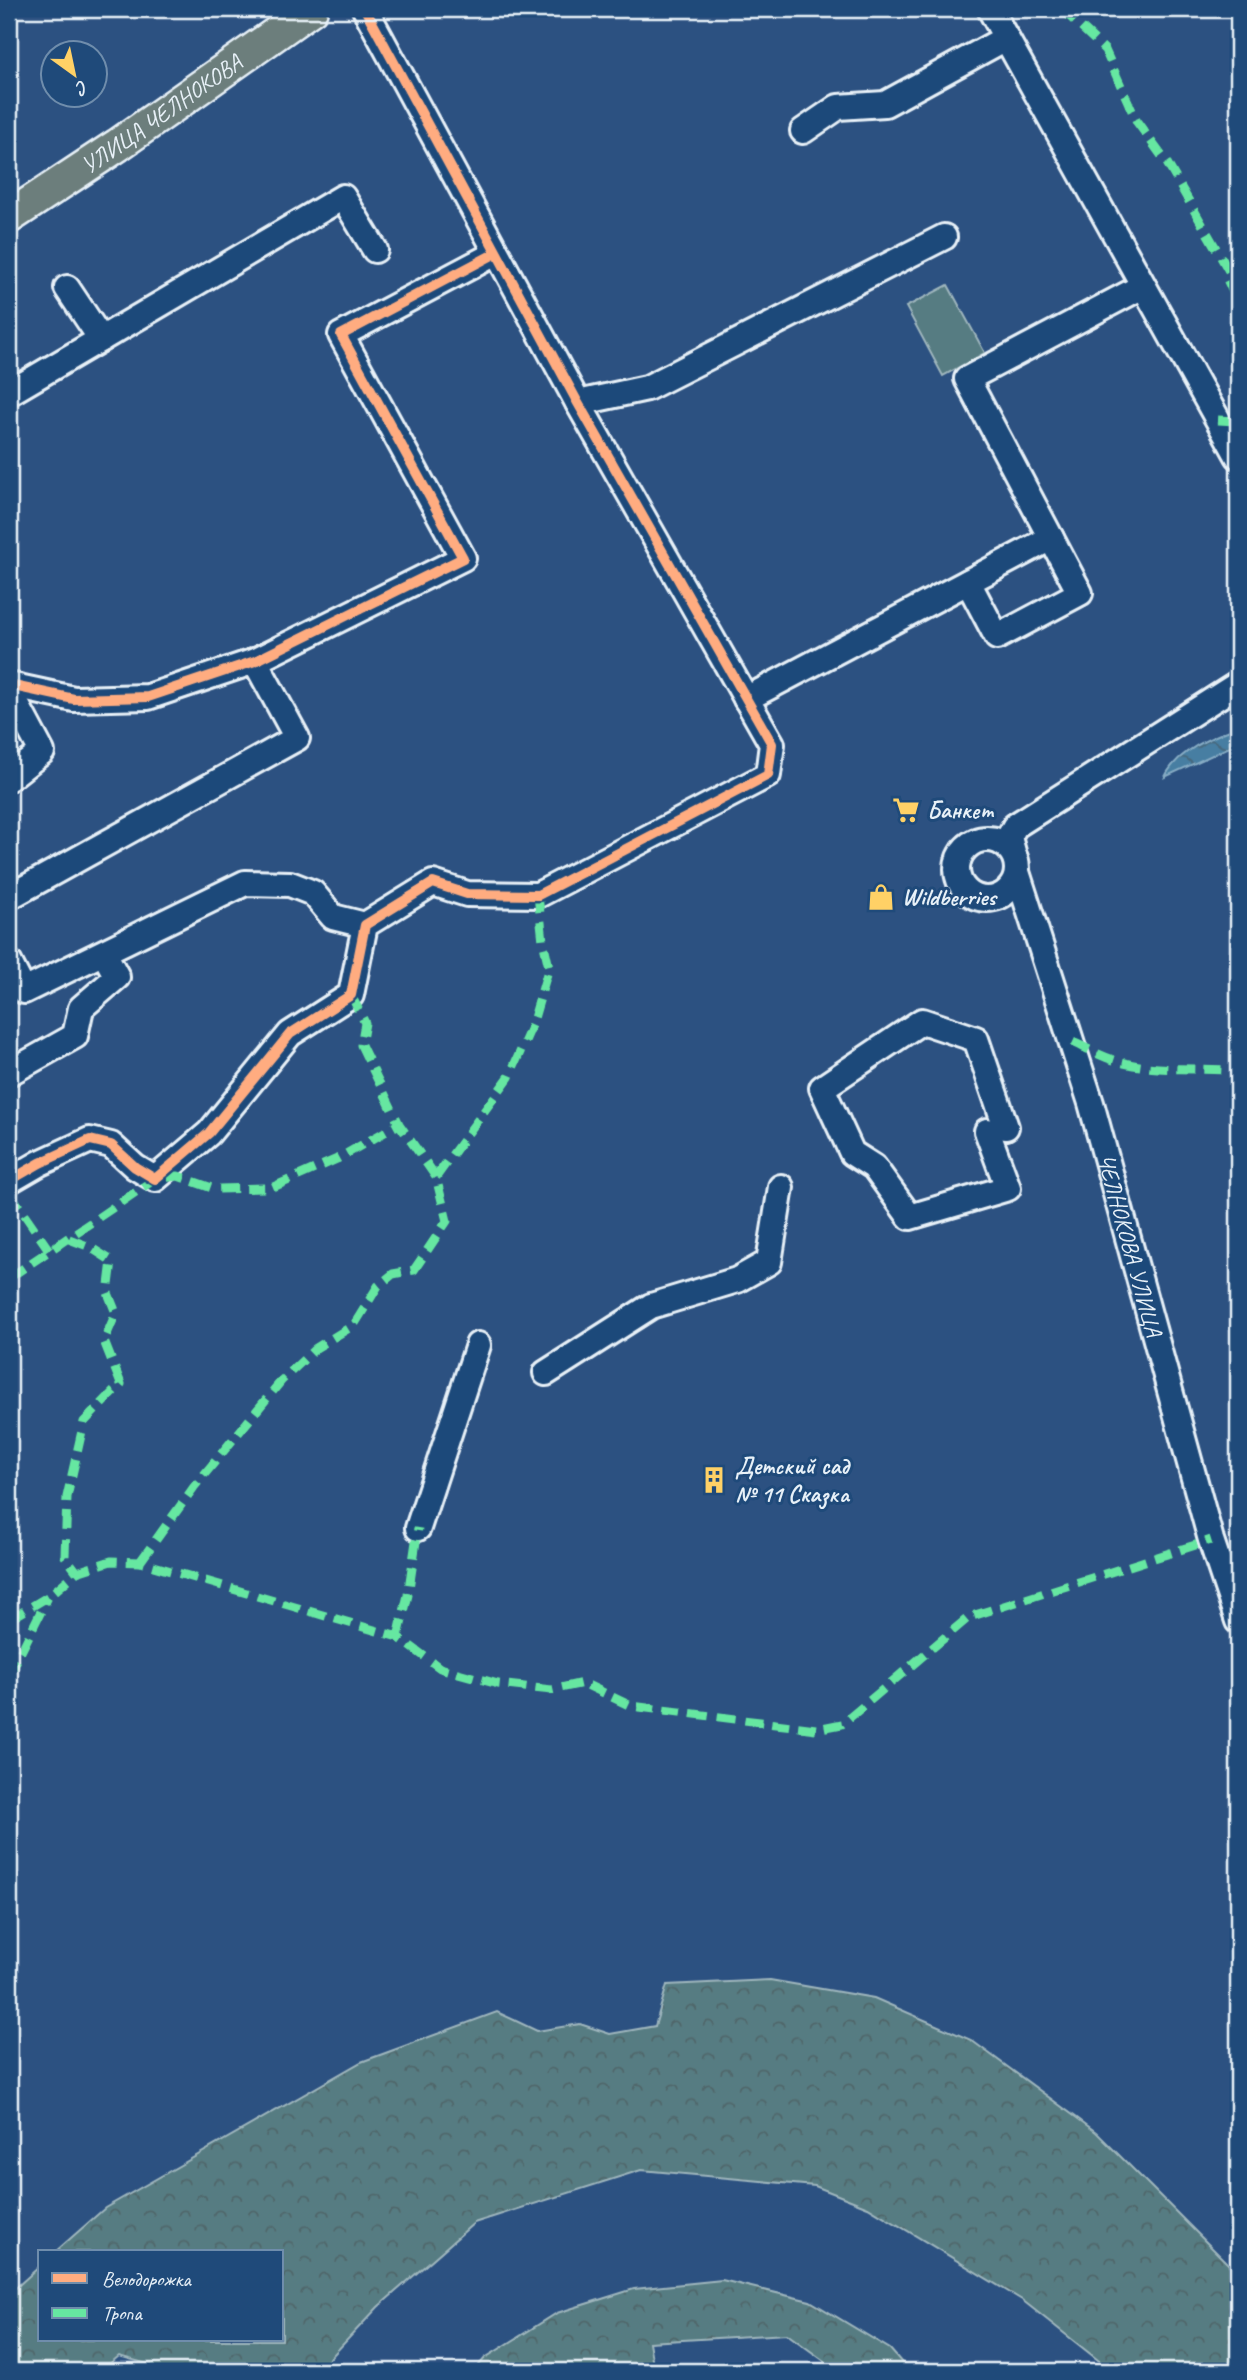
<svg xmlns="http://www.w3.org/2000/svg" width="1247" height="2380" font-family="Caveat,sans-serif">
  <defs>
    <pattern id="forest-crowns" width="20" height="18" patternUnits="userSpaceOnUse" patternTransform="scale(1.75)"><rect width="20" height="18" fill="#567c82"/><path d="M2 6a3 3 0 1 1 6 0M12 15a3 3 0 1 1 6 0" fill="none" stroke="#4f6569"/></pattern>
    <pattern id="water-waves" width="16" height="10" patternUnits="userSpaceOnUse" patternTransform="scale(1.75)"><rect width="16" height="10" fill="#467ea2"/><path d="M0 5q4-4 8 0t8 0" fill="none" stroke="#46667a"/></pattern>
  </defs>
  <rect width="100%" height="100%" fill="#2c5181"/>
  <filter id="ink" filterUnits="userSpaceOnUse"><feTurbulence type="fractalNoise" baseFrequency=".0143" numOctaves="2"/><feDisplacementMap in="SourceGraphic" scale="14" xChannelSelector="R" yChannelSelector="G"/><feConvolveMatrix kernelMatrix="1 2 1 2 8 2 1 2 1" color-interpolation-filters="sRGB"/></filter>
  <g filter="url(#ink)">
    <path fill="url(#forest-crowns)" stroke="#9fb6bd" stroke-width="2" d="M770,1980L874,1998L971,2040L1096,2132L1238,2274V2371H1112L1022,2300L868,2207L815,2186L641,2170L474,2223L378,2307L318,2371H159L151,2365L119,2356L101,2371H9V2294L40,2266V2340H282V2252H55L105,2208L361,2062L497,2012L537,2031L580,2024L610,2034L655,2026L667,1985Z
      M722,2280L810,2301L890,2349L909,2371H838L787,2334L649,2342L654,2371H474L485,2358L557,2313L634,2289Z"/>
    <path fill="#567c82" stroke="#9fb6bd" stroke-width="2" d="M948,285L985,353L943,376L906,307Z"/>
    <path fill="url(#water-waves)" stroke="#87acc4" stroke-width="2" d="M1238,727V743L1165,777C1177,751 1213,736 1238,727Z"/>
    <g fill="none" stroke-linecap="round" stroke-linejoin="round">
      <defs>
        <g id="minor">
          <path d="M990,9L1238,456"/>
          <path d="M803,131L838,107L885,104L1006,38"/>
          <path d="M67,288L101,339L343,197L375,250"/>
          <path d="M9,393L101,339"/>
          <path d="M578,403L647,388L944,237"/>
          <path d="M968,582L997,637L1080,593L967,379L1143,286"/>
          <path d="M9,685L74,699L148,697L255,661L463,558L341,335L496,253"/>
          <path d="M9,690L42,752L9,778"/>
          <path d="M746,699L1051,538"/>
          <circle cx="987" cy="869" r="30"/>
          <path d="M1013,852L1009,837L1015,826L1238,684"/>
          <path id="s1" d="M1017,872L1091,1103L1211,1540L1238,1621"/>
          <path d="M9,897L297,738L255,661"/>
          <path d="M9,962L24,991L245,883L290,884L313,893L333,917L365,925"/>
          <path d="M9,1073L75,1036L81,1008L117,977L104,953"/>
          <path d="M987,1131L1008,1188L910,1217L874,1167L852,1153L822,1088L922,1021L976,1039L1006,1127"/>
          <path d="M9,1181L40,1163L90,1140L111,1145L135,1167L155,1179L209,1133L290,1034L351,995L365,925L433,883L467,894L538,895L768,775L772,744L578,403L365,9"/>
          <path d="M546,1373L651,1306L737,1280L769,1262L781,1187"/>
          <path d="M418,1528L478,1345"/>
        </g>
        <g id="major">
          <path id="s2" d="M9,217L118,145L311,9"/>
        </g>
      </defs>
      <use href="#minor" stroke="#e8f1f8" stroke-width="30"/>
      <use href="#major" stroke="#e8f1f8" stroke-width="37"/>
      <use href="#minor" stroke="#1f4a7a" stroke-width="24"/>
      <use href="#major" stroke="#6c7e7c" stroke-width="32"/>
      <path stroke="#66e7a1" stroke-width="9" stroke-dasharray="18 9" stroke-linecap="butt" d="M1062,9L1105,50L1137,122L1167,163L1229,271
        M1238,257L1226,277L1238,303
        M1218,420L1238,421
        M1073,1042C1090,1050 1106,1059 1124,1063C1161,1072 1201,1067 1238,1071
        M436,1177L509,1077L532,1025L549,967L543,941L538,895
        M9,1192L49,1250
        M69,1239L90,1247L112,1261L108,1293L116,1313L104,1341L121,1384L84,1422L67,1497L65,1556L77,1572
        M9,1278L155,1179L178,1176L215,1189L271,1188L337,1159L399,1124
        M140,1562L194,1487L282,1380L316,1348L354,1325L378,1286L393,1274L414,1270L447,1221L436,1177L399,1124L361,1045L365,1023L351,995
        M9,1620L49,1596L77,1572L111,1561L140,1562L398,1637L440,1668L498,1684L552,1690L583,1683L631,1706L816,1729L842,1724L969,1617L1211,1540
        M398,1637L408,1595L418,1528
        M9,1676L48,1597
        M698,2371H738"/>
      <defs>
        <path id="cycleway" d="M9,685L74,699L148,697L255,661L463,558L341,335L496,253
          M9,1181L40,1163L90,1140L111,1145L135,1167L155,1179L209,1133L290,1034L351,995L365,925L433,883L467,894L538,895L768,775L772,744L578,403L365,9"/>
      </defs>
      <use href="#cycleway" stroke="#1f4a7a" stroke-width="15"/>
      <use href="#cycleway" stroke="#ffac80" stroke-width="10"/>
    </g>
  </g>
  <defs>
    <symbol id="supermarket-bare" viewBox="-9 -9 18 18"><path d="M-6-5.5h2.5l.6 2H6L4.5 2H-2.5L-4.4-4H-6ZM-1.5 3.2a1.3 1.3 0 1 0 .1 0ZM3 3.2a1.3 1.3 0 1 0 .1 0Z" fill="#ffd166" stroke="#1f4a7a" stroke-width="2.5" paint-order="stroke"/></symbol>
    <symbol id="shop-bare" viewBox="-9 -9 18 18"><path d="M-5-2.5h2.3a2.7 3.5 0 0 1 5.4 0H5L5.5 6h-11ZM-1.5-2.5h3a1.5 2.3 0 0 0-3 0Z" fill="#ffd166" stroke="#1f4a7a" stroke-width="2.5" paint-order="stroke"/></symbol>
    <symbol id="building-bare" viewBox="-9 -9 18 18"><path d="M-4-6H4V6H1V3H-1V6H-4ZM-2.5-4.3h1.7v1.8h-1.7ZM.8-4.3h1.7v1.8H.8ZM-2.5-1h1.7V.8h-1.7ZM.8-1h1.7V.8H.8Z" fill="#ffd166" stroke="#1f4a7a" stroke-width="2.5" paint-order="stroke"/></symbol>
  </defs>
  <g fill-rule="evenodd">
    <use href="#supermarket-bare" x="887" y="791" width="38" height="38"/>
    <use href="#shop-bare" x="862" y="878" width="38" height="38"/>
    <use href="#building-bare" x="695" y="1461" width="38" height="38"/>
  </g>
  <g text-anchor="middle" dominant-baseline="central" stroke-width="6" stroke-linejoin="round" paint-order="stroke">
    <g font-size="24" fill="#e8f1f8" stroke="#1f4a7a">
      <text stroke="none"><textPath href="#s2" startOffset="184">УЛИЦА ЧЕЛНОКОВА</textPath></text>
      <text stroke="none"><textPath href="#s1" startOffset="390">ЧЕЛНОКОВА УЛИЦА</textPath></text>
    </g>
    <g font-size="24" font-weight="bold" fill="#e8f1f8" stroke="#1f4a7a" text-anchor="start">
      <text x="927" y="810">Банкет</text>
      <text x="902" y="897">Wildberries</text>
      <text x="735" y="1466">Детский сад<tspan x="735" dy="28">№ 11 Сказка</tspan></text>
    </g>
  </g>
  <rect width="1247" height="2380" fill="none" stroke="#1f4a7a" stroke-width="35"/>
  <rect x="18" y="18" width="1212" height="2345" fill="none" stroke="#e8f1f8" stroke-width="2.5" filter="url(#ink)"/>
  <rect x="38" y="2250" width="245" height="91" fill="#1f4a7a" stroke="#6f8dac" stroke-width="2"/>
  <rect x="52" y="2273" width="35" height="10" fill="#ffac80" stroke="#6f8dac" stroke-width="2"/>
  <text x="102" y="2286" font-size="21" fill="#e8f1f8">Велодорожка</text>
  <rect x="52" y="2308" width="35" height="10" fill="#66e7a1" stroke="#6f8dac" stroke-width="2"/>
  <text x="102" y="2320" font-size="21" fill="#e8f1f8">Тропа</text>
  <g transform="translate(74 74) rotate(147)"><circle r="33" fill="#1f4a7a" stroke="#6f8dac" stroke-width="2"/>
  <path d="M0-5L12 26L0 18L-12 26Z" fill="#ffd166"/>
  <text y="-10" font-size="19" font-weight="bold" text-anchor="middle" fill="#e8f1f8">С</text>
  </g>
</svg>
